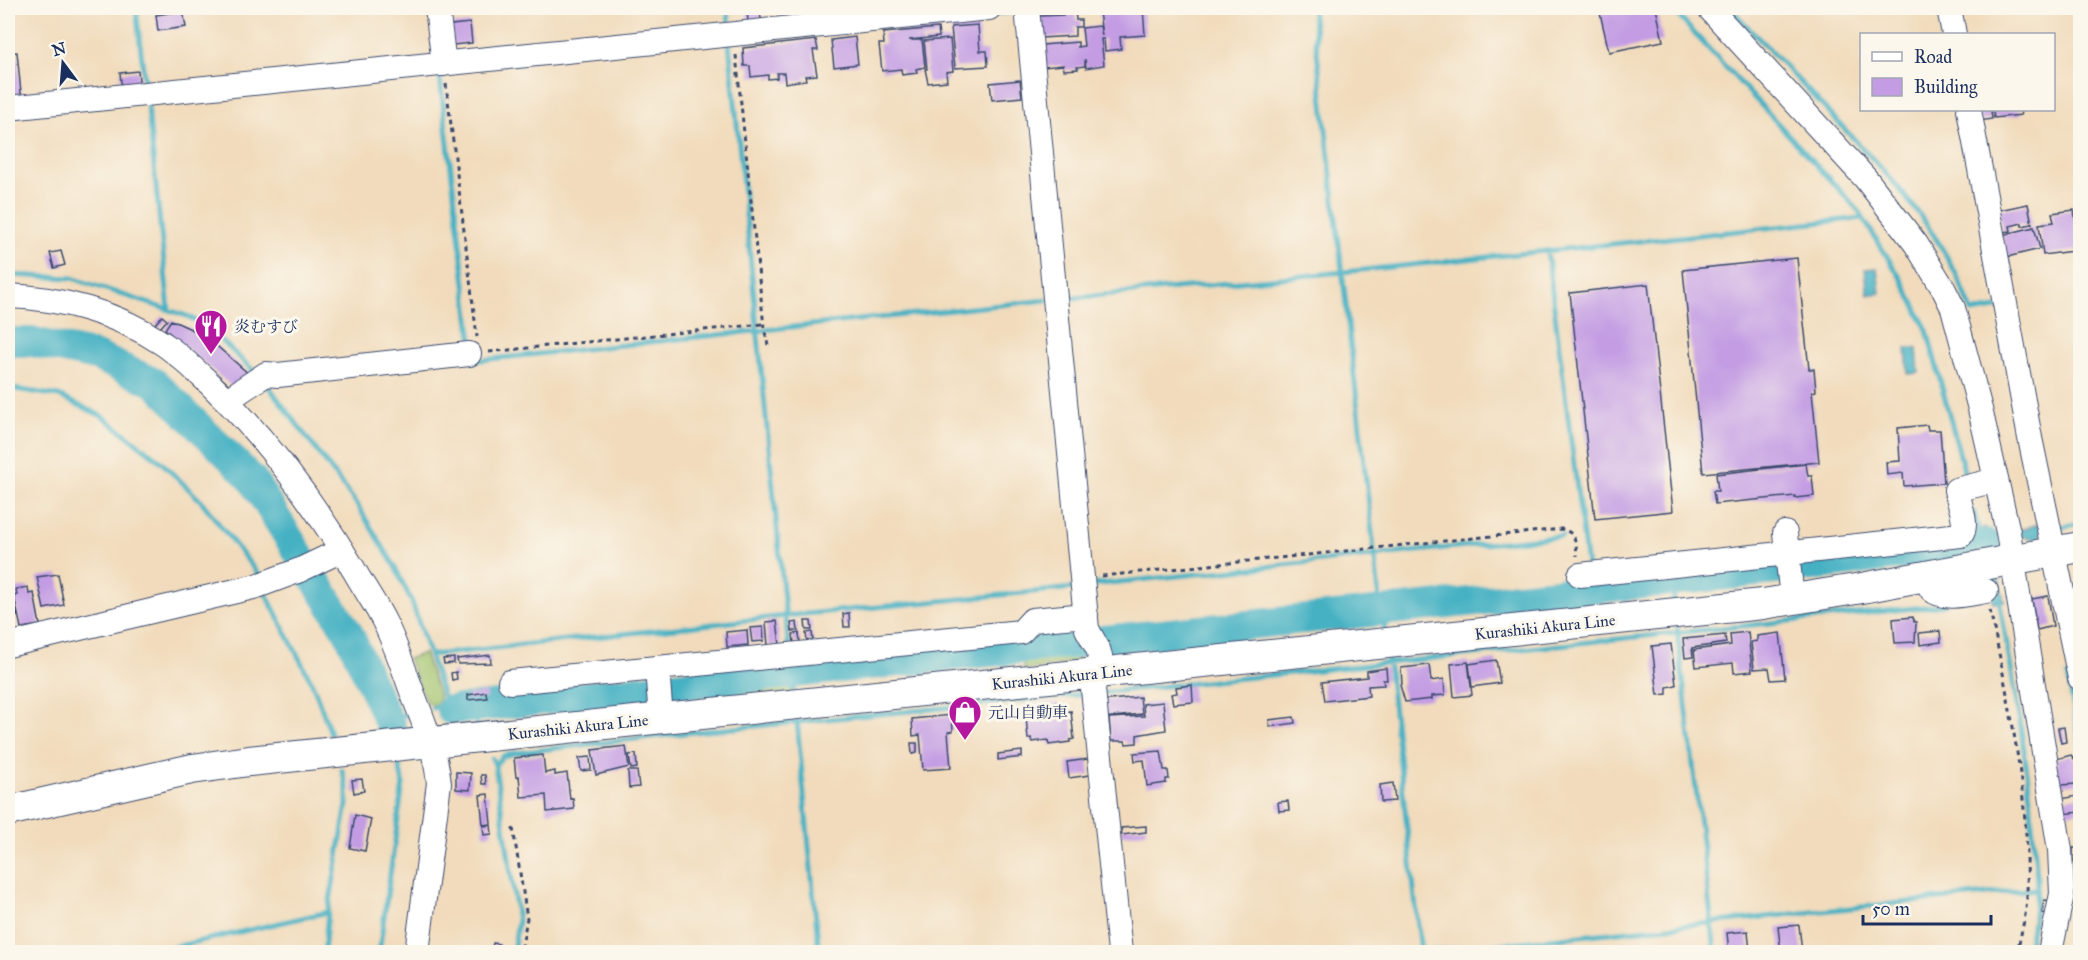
<svg xmlns="http://www.w3.org/2000/svg" width="2088" height="960" font-family="'IM FELL Great Primer','Noto Serif JP',serif">
  <rect width="100%" height="100%" fill="#fbf7ec"/>
  <filter id="ink" filterUnits="userSpaceOnUse"><feTurbulence type="fractalNoise" baseFrequency=".0167" numOctaves="2"/><feDisplacementMap in="SourceGraphic" scale="12" xChannelSelector="R" yChannelSelector="G"/><feConvolveMatrix kernelMatrix="1 2 1 2 8 2 1 2 1" color-interpolation-filters="sRGB"/></filter>
  <filter id="wash" filterUnits="userSpaceOnUse"><feTurbulence type="fractalNoise" baseFrequency=".008" numOctaves="4" result="noise"/><feDisplacementMap in="SourceGraphic" scale="24" xChannelSelector="R" yChannelSelector="G"/><feGaussianBlur stdDeviation="1.35" result="paint"/><feColorMatrix in="noise" values="0 0 0 0 0 0 0 0 0 0 0 0 0 0 0 0 0 1.4 0 .05"/><feComposite in="paint" operator="in"/></filter>
  <g filter="url(#wash)">
    <rect width="100%" height="100%" fill="#f1dbbc"/>
    <path fill="#a0c26b" stroke="#5e7864" stroke-width="1.5" d="M1078,651L1083,653C1078,666 1038,668 1024,670L1022,656Z
      M424,653L439,696V701L433,705L427,703L408,659Z
      M791,680L792,693L710,698L713,690Z"/>
    <path fill="#45b1c3" stroke="#307090" stroke-width="1.5" d="M1877,268L1880,293L1868,295L1865,269Z
      M1906,348H1917L1919,373L1908,374Z
      M2042,523L2039,543L2035,539L2023,537L1993,543L2004,601L1993,603L1991,585L1973,531L1985,528L1986,534L1992,538Z"/>
    <g fill="none" stroke-linecap="round" stroke-linejoin="round">
      <path stroke="#45b1c3" stroke-width="5" d="M136,8L145,86
        M728,8L729,27
        M1039,8H1049
        M1312,8L1381,611
        M1671,8L1858,210L1903,282L1927,330L1967,482
        M1730,8C1764,44 1799,81 1833,117C1892,179 1943,230 1972,312L1997,308
        M995,14L1018,11
        M729,42L789,650
        M439,70L473,350
        M147,100L169,310
        M1547,251L1587,567
        M8,275L72,278L187,316L207,327L257,374
        M1062,299L1343,272L1862,218
        M472,361L1046,300
        M266,383L356,503L394,565L412,602L445,702L451,710
        M8,388L59,396L102,416L160,461L202,502L261,578
        M1974,512L1980,535
        M2056,528L2080,523
        M1672,581L1674,601
        M1091,585L1562,536
        M264,590L313,685L331,734
        M1999,598C2011,672 2026,745 2032,820C2033,840 2036,860 2037,880C2037,903 2032,930 2027,952
        M1383,611L1385,632
        M1677,628L1715,952
        M431,655L785,616L1075,588
        M1388,659L1421,952
        M791,662L794,690
        M2068,676L2080,743
        M1099,693L1944,605
        M432,708L447,705
        M474,709L477,727
        M387,719L409,714
        M797,721L819,952
        M492,758L495,765L518,921L513,952
        M495,765L503,756L515,753L694,732L1087,694
        M152,952L328,912
        M324,952L328,912L347,805V789L342,770
        M379,952L403,784L399,765
        M1425,952L2036,889
        M2080,952V949"/>
      <path stroke="#45b1c3" stroke-width="30" d="M8,342H33L96,356L155,383L252,479L349,634L391,727
        M451,710L1104,640L1805,567L1987,544"/>
    </g>
    <g id="blocks">
      <path fill="#c39ce3" d="M1143,8L1145,35L1120,37L1121,49L1105,51L1104,39H1101L1104,65L1086,68L1085,59V66L1077,67L1078,69L1064,70L1063,65L1044,67L1042,45L1078,42V47L1084,46L1082,28L1100,26L1102,36L1099,11Z
        M1630,8H1656L1663,41L1609,52L1600,13Z
        M760,9L761,20L748,22L747,10Z
        M1075,10L1076,20H1081V27H1075V36L1041,38L1040,16L1063,15V11Z
        M183,11L186,27L158,31L156,15Z
        M470,23L472,43L453,45L451,25Z
        M978,25L980,51H987L988,66L955,68L951,27Z
        M938,28L939,37L909,40H922L925,67L916,69L917,73L902,75L901,69L882,71L879,44H884L883,33Z
        M855,37L858,64L834,67L831,40Z
        M950,39L953,71L946,72L947,81L928,83L925,69H927L924,41Z
        M816,40L818,50H813L817,75L805,76L806,80L785,83L784,73H777V78L768,79V75L751,77L750,66H744L743,48Z
        M17,52L22,103L8,105V53Z
        M138,71L140,89L122,91L120,73Z
        M1020,80L1022,97L992,100L990,83Z
        M1979,110H1991L1992,119L1980,121Z
        M1993,110H2020L2021,115L1994,118Z
        M2028,204L2032,224L2022,226V223L2010,226L2011,231L2003,232L1999,210Z
        M2074,210L2080,250L2043,255L2039,224L2054,222L2052,213Z
        M2034,227L2040,249L2007,257L2002,235Z
        M61,251L65,265L54,268L50,253Z
        M1797,258L1809,369H1814L1816,391L1812,392L1819,462L1703,473L1683,270Z
        M1648,284L1673,511L1595,519L1570,293Z
        M162,316L167,320L160,328L155,324Z
        M171,320L204,335L250,375L233,388L165,329Z
        M1927,425L1928,430H1940L1944,483L1904,486L1903,473L1887,475L1886,462L1900,461L1898,428Z
        M1806,464L1808,476H1812L1814,496L1795,498V496L1715,504L1713,491H1718L1716,474Z
        M58,574L64,605L44,609L37,577Z
        M28,587L29,594L34,593L40,625L21,628L14,596L17,595L16,589Z
        M11,588L17,616L8,618V589Z
        M2048,596L2053,626L2037,630L2032,599Z
        M849,613L850,627H844L843,614Z
        M1913,617L1914,622H1916L1915,642L1895,643L1893,619Z
        M777,621L780,645L768,646L766,622Z
        M805,621H811L812,630H806Z
        M797,622L798,631H792L791,623Z
        M763,627L764,641L752,642L750,628Z
        M747,630L748,645L727,647L726,632Z
        M1940,631L1941,642L1920,645L1919,633Z
        M812,632L813,641L807,642L806,633Z
        M1748,632L1752,671L1734,673L1733,663L1696,667L1694,650L1731,645L1730,634Z
        M799,633L800,642L794,643L793,634Z
        M1780,633L1785,679L1771,680L1769,668L1754,669L1751,642L1757,641V636Z
        M1725,635L1726,643L1692,648L1693,657L1685,658L1683,639Z
        M1671,644L1676,685L1667,687V694L1658,695L1652,646Z
        M490,655L491,663L458,664L457,659Z
        M454,658V663L444,664L443,659Z
        M1496,660L1500,683L1472,687L1469,664Z
        M1468,662L1472,695L1454,697L1451,664Z
        M1429,665L1431,681L1444,679L1445,695L1432,696V699L1405,702L1400,685L1402,684L1401,668Z
        M1386,668L1387,680H1383L1384,685L1368,686L1369,696L1325,701L1322,682L1367,677V671Z
        M456,672L457,679L452,680L451,673Z
        M1192,685L1193,702L1173,704L1171,694L1177,693L1176,687Z
        M486,692L487,698L468,700V695Z
        M1140,697L1142,714L1102,718L1100,701Z
        M1058,702L1060,713L1071,711L1074,739L1070,740V742L1049,745L1048,740L1032,742L1031,738L1028,739L1025,706Z
        M1163,702L1166,730L1137,735V743L1126,744L1125,741H1111L1109,718L1144,716L1143,704Z
        M952,715L953,731L948,732L951,768L923,770L920,735L913,736L912,719Z
        M1294,717L1295,723L1270,727L1269,720Z
        M2064,727L2066,742L2061,743L2058,728Z
        M911,743H917V753L912,754Z
        M626,746L629,767L596,775L592,750Z
        M1022,751V757L998,760V754Z
        M1161,751L1164,770H1168L1169,779H1166V783L1147,786L1144,760L1135,761L1134,753Z
        M636,754L637,768L631,769L629,755Z
        M543,755L545,773L555,771V775L567,773L570,799L573,798L574,809L547,812L546,795L521,797L519,776L516,777L514,758Z
        M2071,755L2074,759L2079,758L2080,780H2077L2078,784L2060,785L2056,759Z
        M590,757L591,770L581,771L579,758Z
        M1088,759L1090,775L1069,778L1067,762Z
        M628,771H637L639,787L629,788Z
        M456,772L471,773L470,790L456,789Z
        M481,775H485L486,784H482Z
        M362,779L364,791L354,793L352,780Z
        M1393,783L1395,801L1381,802L1380,785Z
        M2080,785V812L2063,814L2061,799L2078,796L2077,786Z
        M488,794L491,824L483,825L480,795Z
        M1288,801L1289,810L1279,811L1278,802Z
        M355,815L371,819L365,851L350,848Z
        M491,825L492,834L484,835L483,826Z
        M1146,826V832L1122,835L1121,828Z
        M2073,848H2080V861H2073Z
        M2044,900L2051,901L2048,914L2042,913Z
        M1799,925L1802,952H1781L1778,927Z
        M1748,931L1750,952H1729L1727,933Z
        M493,943L499,944L497,952H491Z"/>
    </g>
  </g>
  <g filter="url(#ink)">
    <use href="#blocks" fill-opacity="0" stroke="#3b496c" stroke-width="1.5"/>
    <g fill="none" stroke-linecap="round" stroke-linejoin="round">
      <defs>
        <path id="minor" d="M437,8L444,64
          M1027,8L1087,629L1098,649L1100,656L1093,689L1120,952
          M1709,8L1866,179L1916,244L1943,288L1953,308L1980,409L2008,532L2060,850L2062,894L2050,952
          M1949,8L1954,34
          M8,108L989,8
          M1969,110L2030,438L2080,678
          M8,296C61,298 117,313 162,343C179,354 195,370 210,384C268,440 313,501 354,570C364,588 377,606 386,625C397,648 405,673 414,697C425,725 436,753 439,783L417,952
          M227,400L266,374L278,375L469,354
          M1785,533L1792,599
          M1580,575L1961,535C1969,524 1959,503 1956,490L1996,480
          M1925,576C1927,581 1929,586 1932,590C1944,601 1972,593 1986,591
          M8,645L257,586L300,570L342,550
          M510,682L657,668
          M661,718L657,668L1021,632L1032,620L1086,615"/>
        <path id="major" d="M8,811L192,769L249,761L1763,604L1862,588L2080,547"/>
      </defs>
      <use href="#minor" stroke="#3b496c" stroke-width="26"/>
      <use href="#major" stroke="#3b496c" stroke-width="32"/>
      <path stroke="#3b496c" stroke-width="3" stroke-dasharray="4.5 4.5" stroke-linecap="butt" d="M736,55L764,327L768,345
        M446,84L477,337
        M489,352L763,324
        M1102,576L1561,529C1576,532 1576,542 1577,556
        M1990,610C2009,701 2030,800 2027,893C2027,913 2021,933 2017,952
        M513,828L527,918L521,952"/>
      <use href="#minor" stroke="#fff" stroke-width="24"/>
      <use href="#major" stroke="#fff" stroke-width="30"/>
    </g>
  </g>
  <defs>
    <symbol id="restaurant-pin" viewBox="-11 -11 22 30"><path d="M0 17L-7.5 6A9.5 9.5 0 1 1 7.5 6Z" fill="#b5179e" stroke="#fbf7ec"/><path d="M-5-6h1v4h1v-4h1v4h1v-4h1v5L-1.5 .5V6h-2V.5L-5-1ZM5-6V6H3V1.5H1.5Q1.5-4 5-6Z" fill="#fff"/></symbol>
    <symbol id="shop-pin" viewBox="-11 -11 22 30"><path d="M0 17L-7.5 6A9.5 9.5 0 1 1 7.5 6Z" fill="#b5179e" stroke="#fbf7ec"/><path d="M-5-2.5h2.3a2.7 3.5 0 0 1 5.4 0H5L5.5 6h-11ZM-1.5-2.5h3a1.5 2.3 0 0 0-3 0Z" fill="#fff"/></symbol>
  </defs>
  <g fill-rule="evenodd">
    <use href="#restaurant-pin" x="192" y="307" width="38" height="52"/>
    <use href="#shop-pin" x="946" y="693" width="38" height="52"/>
  </g>
  <g text-anchor="middle" dominant-baseline="central" stroke-width="6" stroke-linejoin="round" paint-order="stroke">
    <g font-size="16" fill="#1b2f5e" stroke="#fbf7ec" text-anchor="start">
      <text x="234" y="326">炎むすび</text>
      <text x="988" y="712">元山自動車</text>
    </g>
    <g font-size="16" fill="#1b2f5e" stroke="#fbf7ec">
      <text transform="translate(1545 627) rotate(-6)">Kurashiki Akura Line</text>
      <text transform="translate(1062 677) rotate(-6)">Kurashiki Akura Line</text>
      <text transform="translate(578 727) rotate(-6)">Kurashiki Akura Line</text>
    </g>
  </g>
  <rect width="2088" height="960" fill="none" stroke="#fbf7ec" stroke-width="30"/>
  <rect x="1860" y="33" width="195" height="78" fill="#fbf7ec" stroke="#a1a7b3" stroke-width="1.5"/>
  <rect x="1872" y="52" width="30" height="9" fill="#ffffff" stroke="#a1a7b3" stroke-width="1.5"/>
  <text x="1914" y="63" font-size="18" fill="#1b2f5e">Road</text>
  <rect x="1872" y="78" width="30" height="18" fill="#c39ce3" stroke="#a1a7b3" stroke-width="1.5"/>
  <text x="1914" y="93" font-size="18" fill="#1b2f5e">Building</text>
  <g transform="translate(63 63) rotate(344)" stroke="#fbf7ec" stroke-width="4.5" paint-order="stroke">
  <path d="M0-4.5L10 22L0 15L-10 22Z" fill="#1b2f5e"/>
  <text y="-9" font-size="16" font-weight="bold" text-anchor="middle" fill="#1b2f5e">N</text>
  </g>
  <path d="M1863 915v9h128v-9" fill="none" stroke="#1b2f5e" stroke-width="3"/>
  <text x="1872" y="915" font-size="18" fill="#1b2f5e" stroke="#fbf7ec" stroke-width="4.5" paint-order="stroke">50 m</text>
</svg>
